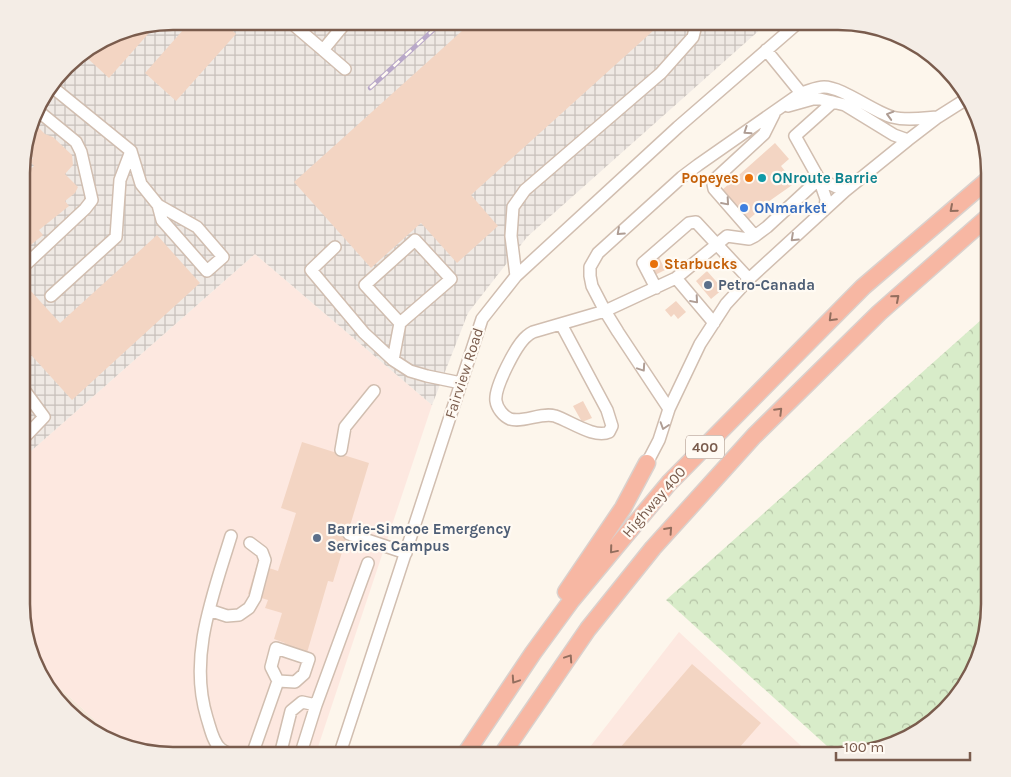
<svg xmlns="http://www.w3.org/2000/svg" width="1011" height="777" font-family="Karla,sans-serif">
  <defs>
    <pattern id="industrial-grid" width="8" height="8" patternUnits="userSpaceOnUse" patternTransform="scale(1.25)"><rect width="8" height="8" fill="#efe9e4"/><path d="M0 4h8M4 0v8" fill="none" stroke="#c7c0bb"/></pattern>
    <pattern id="forest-crowns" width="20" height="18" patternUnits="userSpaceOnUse" patternTransform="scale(1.25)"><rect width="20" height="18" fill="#d8ecc9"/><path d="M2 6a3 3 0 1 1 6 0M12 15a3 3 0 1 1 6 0" fill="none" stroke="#b4c2a5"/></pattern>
  </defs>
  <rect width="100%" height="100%" fill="#fdf6ec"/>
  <path fill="#f5e8da" d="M36,666L123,746L115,744L73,718L37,671Z"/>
  <path fill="#fde8e0" d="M255,254L432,405L315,756L164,755L123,746L36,666L22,614V459Z
    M679,632L812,756H583Z"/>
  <path fill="url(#industrial-grid)" d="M173,21L759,22L763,27L527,237L468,313L432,405L255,254L22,459L23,153L41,98L73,59L124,29Z"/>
  <path fill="url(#forest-crowns)" d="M990,312L989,614L978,662L952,704L905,740L838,756L666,600Z"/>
  <path fill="#f3d5c3" d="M178,21H223L236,34L176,101L145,73L183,30L176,23Z
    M473,21H664L471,195L498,226L457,263L421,223L371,268L294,182Z
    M142,27L149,33L109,78L86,57L93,48L124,29Z
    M34,123L45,134L53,137L72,155L73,165L65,174L78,187L75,193L65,201L69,206L39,230L43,235L22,252L23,176L34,166L30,161L33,158L29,153L33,149L26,142L32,125Z
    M775,143L789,159L781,166L785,171L782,173L795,183L768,202L770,204L765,209L763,207L748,220L721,191Z
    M157,235L200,283L72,400L22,345V295L29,289L60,323Z
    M659,257L665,270L655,275L648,262Z
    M707,271L723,289L711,299L696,281Z
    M676,301L686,312L678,319L674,314L671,317L665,310Z
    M583,401L592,418L582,422L573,406Z
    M22,406L31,414L22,424Z
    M302,442L369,463L333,582L328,581L304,663L281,656L285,643L274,639L282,613L265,608L268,600L248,594L257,564L278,571L296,513L281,508Z
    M692,664L761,723L732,756H613Z"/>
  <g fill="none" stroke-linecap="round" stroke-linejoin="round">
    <defs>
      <path id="minor" d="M289,21L323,50
        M766,50L801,93
        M345,69L323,50L347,21
        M51,86L131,151
        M788,106L813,99H820L845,105L894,135L908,140
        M131,151L141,184L158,205L162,220L207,271L223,257L197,227L158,205
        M819,179L826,199L825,209
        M819,179L845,191
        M755,236L714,189L713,184L714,180L764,134L774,114
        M335,247L311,270L364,333L393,360L410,371L427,376L461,383
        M22,268L85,209L92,200L81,152L76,142L37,110
        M516,276L511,236L513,207L525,190L661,73L693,37L697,21
        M676,278L714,323
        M656,288L643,263L689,223L696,222L749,279
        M51,296L116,237L120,180L131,151
        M561,324L607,410L612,426L609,432C595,439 570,421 555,416C541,412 524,423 510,419C503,416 497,408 496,401C494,388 516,345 527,336C529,334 531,333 533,332L605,311L676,278L727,236L749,239L755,236L767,227L819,179L795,136L833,102
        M393,360L400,323L365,285L415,240L451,279L400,323
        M669,409L618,332L605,311L592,286L590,276V267L598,253L682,177L698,165L801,93C809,91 816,87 824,87C842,87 872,111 892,117C907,121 923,118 938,117
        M22,440L44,417L22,387
        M341,450L345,427L374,391
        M647,463L659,440L669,409L700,344L726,304L749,279L845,191L908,140L938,117L968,98
        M349,534L406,553
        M231,536C213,595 188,657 207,718C210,727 213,743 221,749C225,752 231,754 235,755
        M209,610L227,616L239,615L249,608L255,598L265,560L262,552L250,543
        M316,705L368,563
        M252,755L278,681L271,667L276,648L309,659L304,674L295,682L278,681
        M280,755L291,711L302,702L316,705L300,756
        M339,756L482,319L516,276L678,127L799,22"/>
      <path id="highway" d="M566,592L623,508L647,463
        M464,756L533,653L571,601L669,483L863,287L990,178
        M501,756L588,629L653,548L754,436L879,313L990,215"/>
    </defs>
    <use href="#minor" stroke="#d1beb0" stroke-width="14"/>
    <use href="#highway" stroke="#dad1cd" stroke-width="19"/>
    <use href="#minor" stroke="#fff" stroke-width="11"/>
    <use href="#highway" stroke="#f7b7a3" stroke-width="16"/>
    <defs>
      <path id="rail" d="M370,88L443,21"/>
    </defs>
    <use href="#rail" stroke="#b9a8c9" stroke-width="4.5"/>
    <use href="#rail" stroke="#fffaf3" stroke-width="2.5" stroke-dasharray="8" stroke-linecap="butt"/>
  </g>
  <defs><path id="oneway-chevron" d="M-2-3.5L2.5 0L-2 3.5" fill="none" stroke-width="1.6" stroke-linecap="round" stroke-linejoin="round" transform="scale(1.25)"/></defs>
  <g stroke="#af9d94">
    <use href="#oneway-chevron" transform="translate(890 115) rotate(-164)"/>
    <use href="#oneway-chevron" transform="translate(747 131) rotate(146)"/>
    <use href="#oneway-chevron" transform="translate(726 202) rotate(49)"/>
    <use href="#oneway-chevron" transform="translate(620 232) rotate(138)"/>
    <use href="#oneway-chevron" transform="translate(794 238) rotate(137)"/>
    <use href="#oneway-chevron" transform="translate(695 300) rotate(49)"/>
    <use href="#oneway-chevron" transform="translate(642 368) rotate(56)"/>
    <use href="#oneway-chevron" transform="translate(664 426) rotate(108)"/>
  </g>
  <g stroke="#936e5e">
    <use href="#oneway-chevron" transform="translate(953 209) rotate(139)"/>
    <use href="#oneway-chevron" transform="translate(896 298) rotate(-41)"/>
    <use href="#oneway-chevron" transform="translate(832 318) rotate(135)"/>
    <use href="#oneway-chevron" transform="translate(779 411) rotate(-45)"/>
    <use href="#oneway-chevron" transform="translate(669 530) rotate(-48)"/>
    <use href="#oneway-chevron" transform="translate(613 550) rotate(130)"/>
    <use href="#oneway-chevron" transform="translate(569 658) rotate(-56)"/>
    <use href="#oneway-chevron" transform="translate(515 680) rotate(124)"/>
  </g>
  <g fill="#e8710a" stroke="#fffaf3" stroke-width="2">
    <circle cx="749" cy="178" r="5"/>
    <circle cx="654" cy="264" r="5"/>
  </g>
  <circle fill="#0f9aa8" stroke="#fffaf3" stroke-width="2" cx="762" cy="178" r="5"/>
  <circle fill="#3f7fe0" stroke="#fffaf3" stroke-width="2" cx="744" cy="208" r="5"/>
  <g fill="#5c6f8a" stroke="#fffaf3" stroke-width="2">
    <circle cx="708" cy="285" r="5"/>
    <circle cx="317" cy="538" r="5"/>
  </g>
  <g text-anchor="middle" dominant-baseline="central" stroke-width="4.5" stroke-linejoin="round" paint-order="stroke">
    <rect fill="#fffaf3" stroke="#a28b7f" stroke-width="1" x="686" y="435.5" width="38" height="23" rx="4"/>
    <g font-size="14" font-weight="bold" fill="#7a5c4d">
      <text x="705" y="447">400</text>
    </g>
    <g font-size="15" font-weight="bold" fill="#c56008" stroke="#fffaf3" text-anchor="end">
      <text x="739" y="178">Popeyes</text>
      <text x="664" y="264" text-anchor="start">Starbucks</text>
    </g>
    <g font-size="15" font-weight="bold" fill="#0d838f" stroke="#fffaf3" text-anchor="start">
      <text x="772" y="178">ONroute Barrie</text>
    </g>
    <g font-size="15" font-weight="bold" fill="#366cbe" stroke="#fffaf3" text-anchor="start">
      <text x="754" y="208">ONmarket</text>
    </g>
    <g font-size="15" font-weight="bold" fill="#4e5e75" stroke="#fffaf3" text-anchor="start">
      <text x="718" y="285">Petro-Canada</text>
      <text x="327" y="529">Barrie-Simcoe Emergency<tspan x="327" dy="17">Services Campus</tspan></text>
    </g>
    <g font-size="15" fill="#7a5c4d" stroke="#fffaf3">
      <text transform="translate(464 373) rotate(-72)">Fairview Road</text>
      <text transform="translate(654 502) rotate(-49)">Highway 400</text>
    </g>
  </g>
  <path d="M0 0H1011V777H0ZM173 30H838A143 143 0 0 1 981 173V604A143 143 0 0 1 838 747H173A143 143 0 0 1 30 604V173A143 143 0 0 1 173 30Z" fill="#f4ede6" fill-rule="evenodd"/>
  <path fill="none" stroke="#7a5c4d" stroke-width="2.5" d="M173 30H838A143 143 0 0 1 981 173V604A143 143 0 0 1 838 747H173A143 143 0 0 1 30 604V173A143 143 0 0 1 173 30Z"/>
  <path d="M836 752v8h134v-8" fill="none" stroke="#7a5c4d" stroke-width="2.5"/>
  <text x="844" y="752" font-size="15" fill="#7a5c4d" stroke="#fffaf3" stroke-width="4" paint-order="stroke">100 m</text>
</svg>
